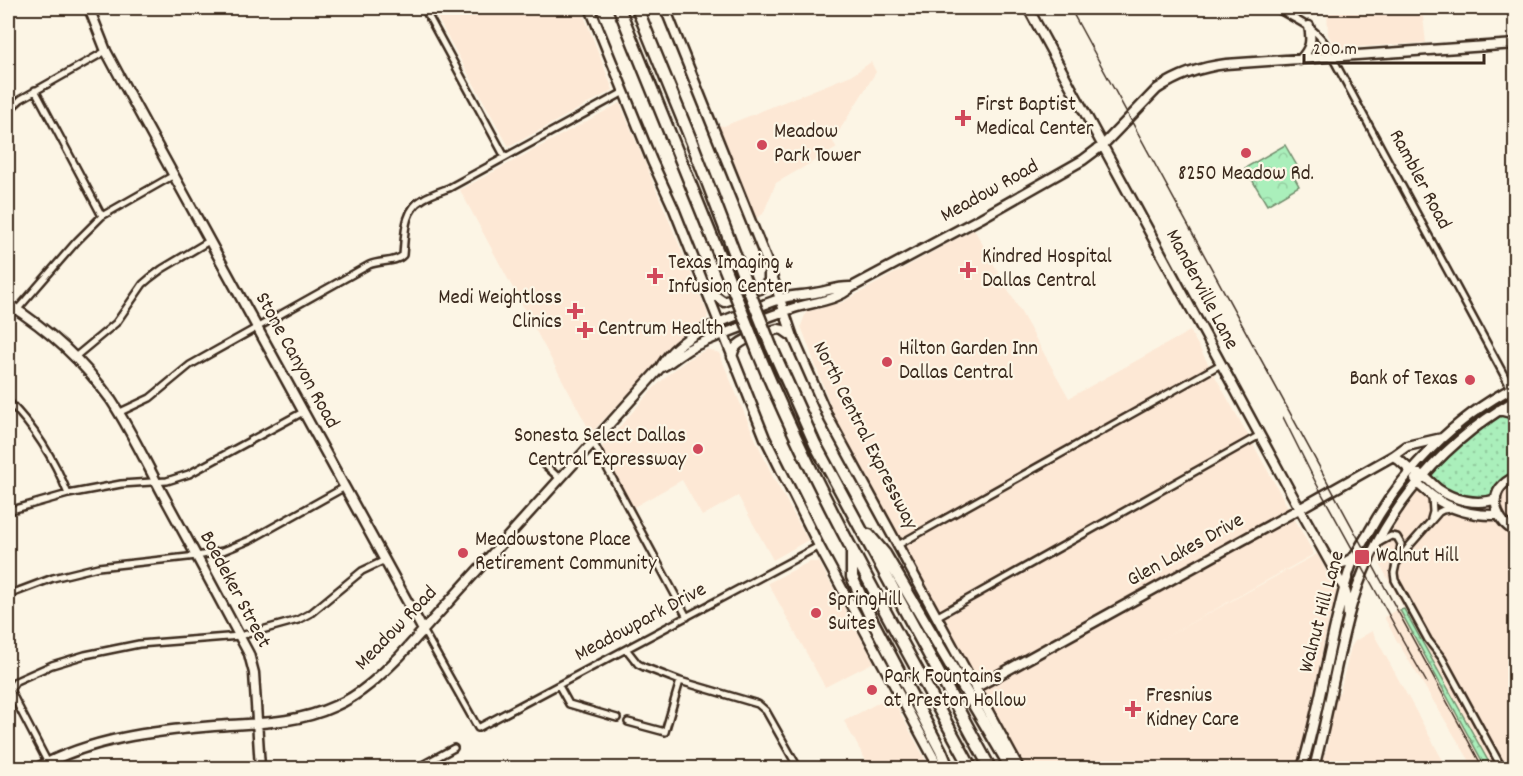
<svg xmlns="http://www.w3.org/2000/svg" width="1523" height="776" font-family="Dekko,sans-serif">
  <defs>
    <pattern id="grass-dots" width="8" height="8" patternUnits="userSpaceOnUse" patternTransform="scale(1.5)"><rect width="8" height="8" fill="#aaefbb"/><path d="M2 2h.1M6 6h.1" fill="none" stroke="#93cda0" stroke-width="1.8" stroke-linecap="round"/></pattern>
    <pattern id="park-crowns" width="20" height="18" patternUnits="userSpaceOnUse" patternTransform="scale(1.5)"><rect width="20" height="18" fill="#aaefbb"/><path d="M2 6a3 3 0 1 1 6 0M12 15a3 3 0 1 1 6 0" fill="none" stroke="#93cda0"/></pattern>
  </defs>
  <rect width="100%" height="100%" fill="#fcf5e5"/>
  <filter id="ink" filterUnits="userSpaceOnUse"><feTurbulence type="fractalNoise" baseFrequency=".0167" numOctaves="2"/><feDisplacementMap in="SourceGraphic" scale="12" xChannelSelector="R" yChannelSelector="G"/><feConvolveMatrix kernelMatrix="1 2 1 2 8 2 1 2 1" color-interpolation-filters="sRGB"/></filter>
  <g filter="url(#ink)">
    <path fill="#fde8d5" d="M442,8H581L613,90L509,147L434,12Z
      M1327,8H1422L1426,43L1340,48L1335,46L1328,35Z
      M871,62L876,72L834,139L833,142L837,148L776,183L763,214L753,220L717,125L724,126L854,74Z
      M620,103L708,314L705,324L674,346L591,433L460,190Z
      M974,229L1069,398L1190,331L1314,554L1162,639L1317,554L1337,592L1328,625L1307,726V733L1296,768H1022L837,423L801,326L806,312L843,302Z
      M707,349L719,353L754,436L773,477L808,540L773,560L738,496L702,516L682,480L632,508L600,449L651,391L670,373L687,360Z
      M1515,407V768H1492L1377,559L1406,504L1431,472L1497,418Z
      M819,562L874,662L825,687L768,583L809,562Z
      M1399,608L1453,708L1486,768H1474L1397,641L1384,617Z
      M1372,631L1447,768H1320L1328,744L1331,705L1340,691L1351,647L1355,641Z
      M891,696L930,768H870L844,721Z"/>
    <path fill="url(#grass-dots)" stroke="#728c6c" stroke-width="1.5" d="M1507,415L1515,420V472C1503,477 1497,484 1491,496C1468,503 1444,491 1426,476L1462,442L1495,418Z
      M1404,609L1492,768H1486L1400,610Z"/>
    <path fill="url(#park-crowns)" stroke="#728c6c" stroke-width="1.5" d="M1285,145L1300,171L1293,175L1299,186L1267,205L1245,168Z"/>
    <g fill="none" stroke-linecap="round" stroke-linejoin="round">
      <path stroke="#7f92a0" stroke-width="1.5" d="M935,13L937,8"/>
      <defs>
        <path id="street" d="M424,8L505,157
          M1276,8C1293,19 1312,25 1324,42L1511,388
          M35,90L102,216
          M8,111L21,99L106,51
          M17,310L77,241L102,216L174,175
          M75,357L116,323L143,284L150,278L162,269L209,241
          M8,401C35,428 54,458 68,494
          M118,413L150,398L190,365L369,265C381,260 396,263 403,255C405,235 403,210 423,199C431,194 441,191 449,188L624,92
          M593,442L687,617
          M543,463L560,479
          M1450,509L1443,510L1439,512L1410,545L1396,564L1394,573L1395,580L1428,640L1442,658L1502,768
          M8,511L68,494L121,484L167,481L189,474L303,412
          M1431,519L1433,512L1432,497
          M1380,542L1391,536L1397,537L1401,544L1399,557
          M898,545L1221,364
          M8,595L53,578L98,567L197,556L223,551L250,540L345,487
          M936,617L1260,435
          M423,630L478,728L819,546
          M627,650L638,664L644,667L680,681L758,704L766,711L796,764
          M559,686L569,704L617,718
          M628,722L665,732L680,681
          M48,763L11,692V688L16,681L52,665L85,655L139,644L240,636L298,620L311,613L362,571L385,560
          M417,768L454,748"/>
        <path id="secondary" d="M89,8L106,51L128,92L423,630
          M590,8L652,161L674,209L765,438L819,546L939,768
          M665,8L768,264L793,337L829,419L1019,768
          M1028,8L1296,502L1344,588C1349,596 1347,608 1348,618
          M1300,60C1311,48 1312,42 1309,26
          M706,289L724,302L760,289L769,282V274
          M8,304C48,329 83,361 111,400C132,432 148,467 166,500C194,551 222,603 249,654L254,673L260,768
          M732,357C733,354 734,349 736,347C742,338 768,332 778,329L783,330L793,337
          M660,368C669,364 675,358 683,353C694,345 708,340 721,335C744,326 767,317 791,309C811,302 835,302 852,287L981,218L1083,160L1103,145L1157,89C1178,75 1201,67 1226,64L1516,44
          M1499,410L1511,413L1516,416
          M1393,456C1400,459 1404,466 1411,470C1415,473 1420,474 1424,476C1429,480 1433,485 1438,489C1454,500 1477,506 1496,499
          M1516,477C1486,488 1492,519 1516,532
          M1415,479C1417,483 1420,486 1424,489C1445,509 1470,516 1498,515
          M1329,559C1341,566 1344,564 1355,556
          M975,688L1299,509L1393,456L1407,446L1442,438
          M37,768C92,738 153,731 214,726C257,723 296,724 335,706C361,695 381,675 400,656L660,368C677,336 716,324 748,311C761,306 774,300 787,297C797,295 806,295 815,293C828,291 839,286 852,287
          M1302,768C1316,722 1324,674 1335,626C1341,603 1345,578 1355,556C1359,548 1364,540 1369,532C1403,470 1453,419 1516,386
          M1314,768C1327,719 1335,667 1348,618C1372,525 1433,448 1516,400"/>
        <path id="highway" d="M619,8L733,289
          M637,8L691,140L746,283
          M771,346L815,444L990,768
          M758,352C817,496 897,631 971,768
          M869,535L885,554L1011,768
          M852,552V577L872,620L941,751L948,768"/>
      </defs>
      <use href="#street" stroke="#3b2a1e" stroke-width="10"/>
      <use href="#secondary" stroke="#3b2a1e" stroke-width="13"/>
      <use href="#highway" stroke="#3b2a1e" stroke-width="15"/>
      <use href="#street" stroke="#fcf5e5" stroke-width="5"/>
      <use href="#secondary" stroke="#fcf5e5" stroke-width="8"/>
      <use href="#highway" stroke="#fcf5e5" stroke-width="10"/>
      <path stroke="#3b2a1e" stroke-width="1.5" d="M1070,8L1483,768
        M1283,417L1316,483L1401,637L1427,683"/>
      <defs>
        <path id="highway-bridge" d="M746,283L771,346
          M733,289L758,352"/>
      </defs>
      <use href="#highway-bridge" stroke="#3b2a1e" stroke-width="15" stroke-linecap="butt"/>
      <use href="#highway-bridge" stroke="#fcf5e5" stroke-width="10"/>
    </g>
  </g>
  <g fill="#d1495b" stroke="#fcf5e5" stroke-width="2">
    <path d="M960 109h6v6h6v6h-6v6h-6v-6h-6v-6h6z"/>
    <circle cx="762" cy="145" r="6"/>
    <circle cx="1246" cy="153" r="6"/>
    <path d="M965 261h6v6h6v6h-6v6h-6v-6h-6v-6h6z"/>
    <path d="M652 267h6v6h6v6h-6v6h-6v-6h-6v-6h6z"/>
    <path d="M572 302h6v6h6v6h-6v6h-6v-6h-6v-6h6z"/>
    <path d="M582 321h6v6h6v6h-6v6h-6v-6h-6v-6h6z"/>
    <circle cx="887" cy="362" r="6"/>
    <circle cx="1470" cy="380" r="6"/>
    <circle cx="698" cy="449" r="6"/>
    <circle cx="463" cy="553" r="6"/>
    <rect x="1354" y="549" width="16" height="16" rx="3"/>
    <circle cx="816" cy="613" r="6"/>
    <circle cx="872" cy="690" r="6"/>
    <path d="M1130 700h6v6h6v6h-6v6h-6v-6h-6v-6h6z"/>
  </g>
  <g text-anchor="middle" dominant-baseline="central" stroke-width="4.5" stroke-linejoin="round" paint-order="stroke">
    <g font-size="21" fill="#3b2a1e" stroke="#fcf5e5" text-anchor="start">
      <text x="976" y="106">First Baptist<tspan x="976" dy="24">Medical Center</tspan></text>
      <text x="774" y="133">Meadow<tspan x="774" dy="24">Park Tower</tspan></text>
      <text x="1246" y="175" text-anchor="middle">8250 Meadow Rd.</text>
      <text x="982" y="258">Kindred Hospital<tspan x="982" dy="24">Dallas Central</tspan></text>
      <text x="668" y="264">Texas Imaging &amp;<tspan x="668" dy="24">Infusion Center</tspan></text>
      <text x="562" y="299" text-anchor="end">Medi Weightloss<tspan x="562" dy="24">Clinics</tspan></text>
      <text x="598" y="330">Centrum Health</text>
      <text x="899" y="350">Hilton Garden Inn<tspan x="899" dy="24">Dallas Central</tspan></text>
      <text x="1458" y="380" text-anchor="end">Bank of Texas</text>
      <text x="686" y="437" text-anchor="end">Sonesta Select Dallas<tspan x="686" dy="24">Central Expressway</tspan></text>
      <text x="475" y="541">Meadowstone Place<tspan x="475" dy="24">Retirement Community</tspan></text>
      <text x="1376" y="557">Walnut Hill</text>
      <text x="828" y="601">SpringHill<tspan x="828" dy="24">Suites</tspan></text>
      <text x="884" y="678">Park Fountains<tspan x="884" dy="24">at Preston Hollow</tspan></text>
      <text x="1146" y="697">Fresnius<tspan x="1146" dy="24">Kidney Care</tspan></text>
    </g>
    <g font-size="21" fill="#3b2a1e" stroke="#fcf5e5">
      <text transform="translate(1419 180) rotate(62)">Rambler Road</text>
      <text transform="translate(990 192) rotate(-29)">Meadow Road</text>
      <text transform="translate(1201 290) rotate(62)">Manderville Lane</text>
      <text transform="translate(296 361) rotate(61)">Stone Canyon Road</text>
      <text transform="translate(864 436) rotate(63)">North Central Expressway</text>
      <text transform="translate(1186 551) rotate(-29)">Glen Lakes Drive</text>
      <text transform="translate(234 590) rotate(62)">Boedeker Street</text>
      <text transform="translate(1323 612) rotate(-75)">Walnut Hill Lane</text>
      <text transform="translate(641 623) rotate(-28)">Meadowpark Drive</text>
      <text transform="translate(397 629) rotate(-46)">Meadow Road</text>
    </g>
  </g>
  <rect width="1523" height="776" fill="none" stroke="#fcf5e5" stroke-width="30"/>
  <rect x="15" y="15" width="1493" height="746" fill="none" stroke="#3b2a1e" stroke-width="2" filter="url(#ink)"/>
  <path d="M1304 54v9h180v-9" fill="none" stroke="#3b2a1e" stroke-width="3"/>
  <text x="1313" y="54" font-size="18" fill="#3b2a1e" stroke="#fcf5e5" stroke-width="4.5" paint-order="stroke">200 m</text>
</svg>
